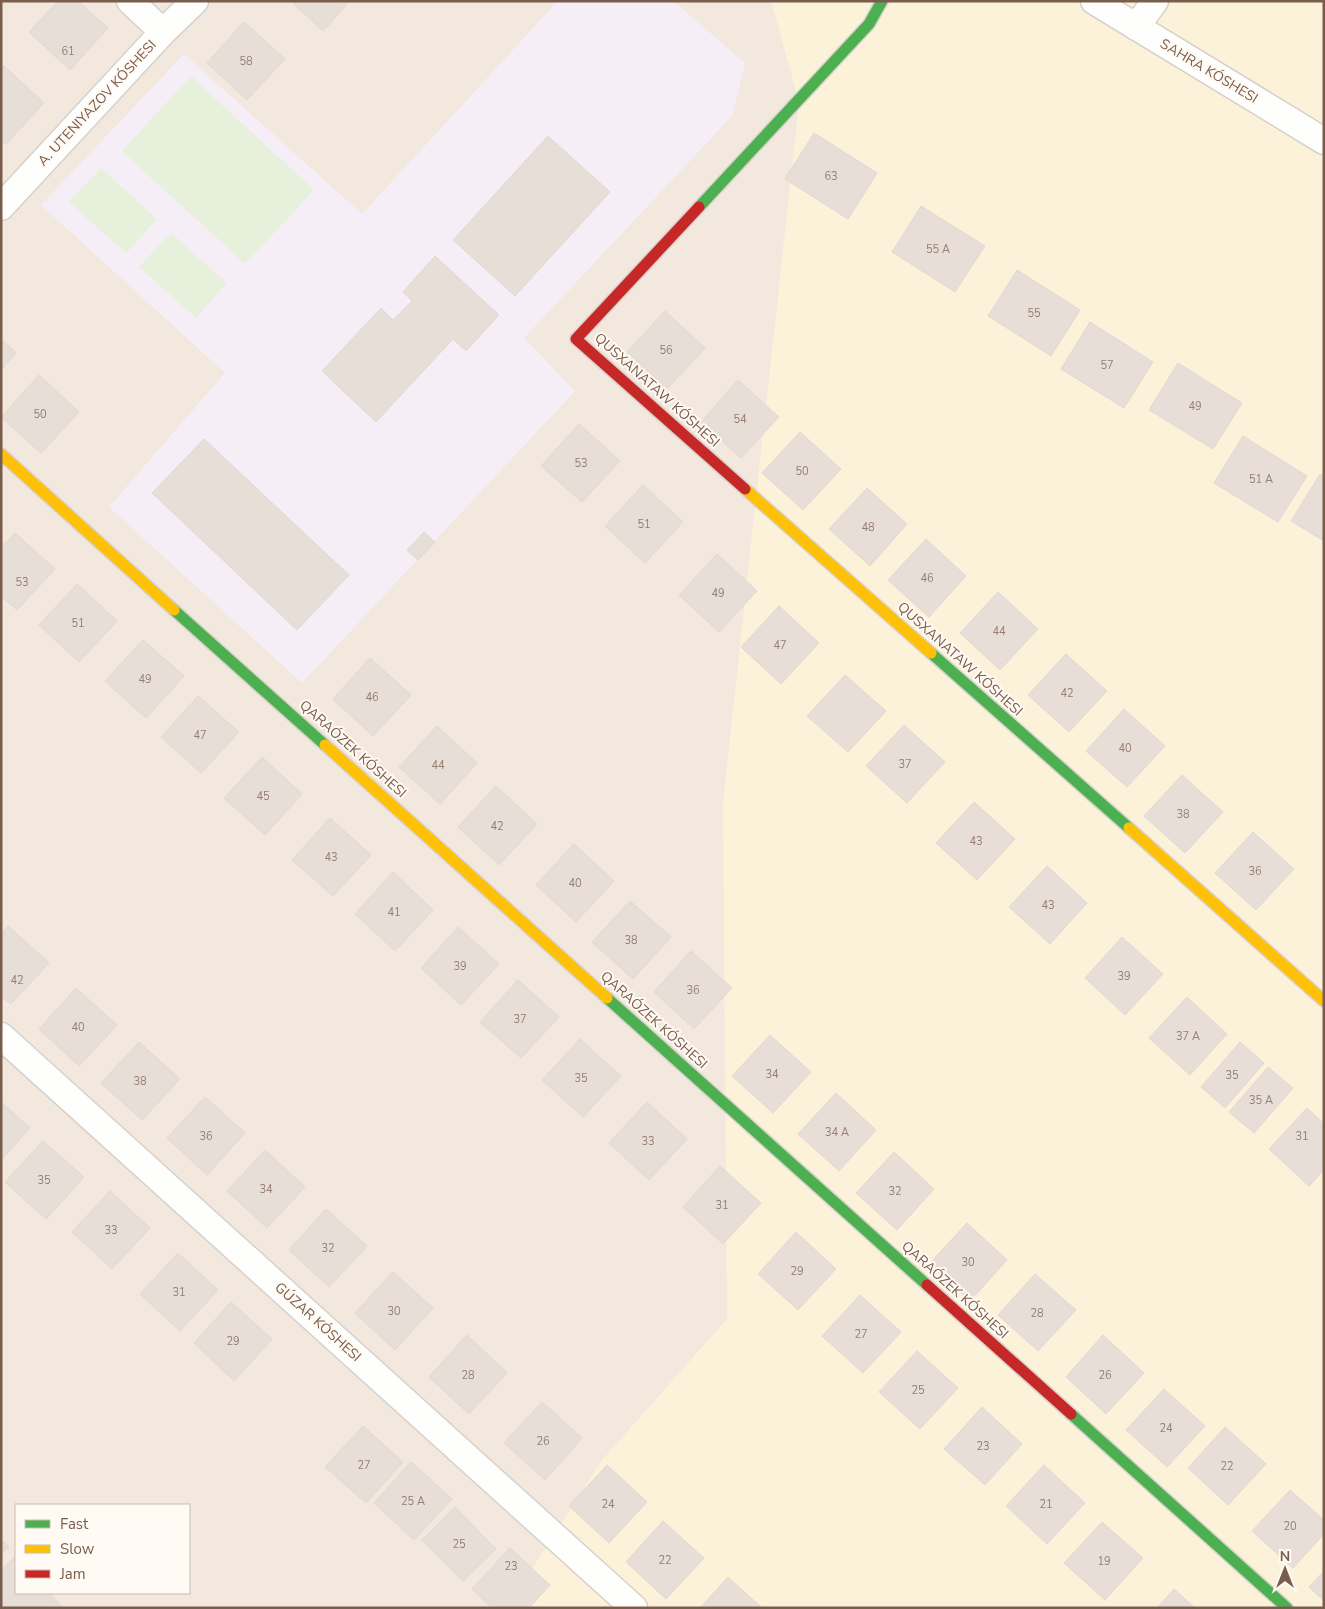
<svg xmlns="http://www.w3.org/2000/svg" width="1325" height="1609" font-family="'Nunito Sans',sans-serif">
  <rect width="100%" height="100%" fill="#f9f5f0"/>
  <path fill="#f2e8de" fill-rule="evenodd" d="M1,1H1324V1608H1ZM16,1505H189V1593H16Z"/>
  <path fill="#f6eef6" d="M558,1H673L745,63L732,116L524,338L575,391L302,683L109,507L225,373L41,205L184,54L362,214Z"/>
  <path fill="#e7f0db" d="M191,76L314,190L245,264L122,151Z
    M101,168L157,219L126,253L69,202Z
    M171,233L227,283L196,318L139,267Z"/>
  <path fill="#fbf2d9" d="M771,1H1324V1608H507L602,1460L727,1319L723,802L799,102Z"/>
  <path fill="#e6ded7" stroke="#e2d8d2" d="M58,1H78L108,28L70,70L29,32Z
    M291,1H350L323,31Z
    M244,22L285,59L247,100L207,63Z
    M4,66L44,103L6,144L1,140V69Z
    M814,133L877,173L848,219L785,179Z
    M548,136L610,192L515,296L453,240Z
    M921,206L985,246L955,292L892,252Z
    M435,256L499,315L466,351L453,339L376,422L322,371L381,308L393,320L412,301L403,292Z
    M1017,270L1080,310L1051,356L988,316Z
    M665,311L705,348L667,389L627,352Z
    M1090,322L1153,362L1124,408L1061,369Z
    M1,339L16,353L1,370Z
    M1178,363L1242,403L1213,449L1149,410Z
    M39,375L79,412L41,453L1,417Z
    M738,380L779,417L741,458L701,422Z
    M579,424L620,461L582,502L541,466Z
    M800,432L841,469L803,510L762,473Z
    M1243,436L1307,476L1278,522L1214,483Z
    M204,439L349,575L297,630L152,493Z
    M1320,474L1324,476V541L1291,521Z
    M643,485L683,522L645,563L605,526Z
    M867,488L907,524L870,566L829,529Z
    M424,532L435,542L418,560L407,550Z
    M15,533L55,569L17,610L1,596V547Z
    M926,539L966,576L929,617L888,580Z
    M717,554L757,591L719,632L679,595Z
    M77,584L117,621L79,662L39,625Z
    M998,592L1038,629L1000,670L960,633Z
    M779,606L819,643L781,684L741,647Z
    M143,640L184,676L146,718L105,681Z
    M1066,654L1107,691L1069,732L1028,695Z
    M370,658L411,695L373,736L333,699Z
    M845,675L886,711L848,752L807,716Z
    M198,696L239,732L201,773L161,737Z
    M1124,709L1165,746L1127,787L1086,751Z
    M904,725L945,762L907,803L866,766Z
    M437,726L477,763L440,804L399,767Z
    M262,757L302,794L265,835L224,798Z
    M1182,775L1223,812L1185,853L1144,816Z
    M496,786L537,824L499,865L458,827Z
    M974,802L1015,839L977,880L936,843Z
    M330,818L371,855L333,896L292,860Z
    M1253,832L1294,869L1256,910L1215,873Z
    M574,844L614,881L576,922L536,885Z
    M1047,866L1087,903L1050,944L1009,907Z
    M393,872L433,910L395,951L355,914Z
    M630,901L671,937L633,979L592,942Z
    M8,926L49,963L11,1004L1,996V934Z
    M458,927L499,964L461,1005L421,968Z
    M1122,937L1163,974L1125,1015L1085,978Z
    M691,951L732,988L694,1029L654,992Z
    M518,980L559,1017L521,1058L480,1022Z
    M76,988L117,1025L79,1066L39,1029Z
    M1187,997L1227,1034L1190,1075L1149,1038Z
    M770,1035L811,1072L773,1113L732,1076Z
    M580,1039L621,1076L583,1117L542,1080Z
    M139,1042L180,1079L142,1120L101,1083Z
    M1240,1042L1264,1063L1225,1108L1201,1087Z
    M1268,1067L1293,1088L1254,1133L1229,1112Z
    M836,1093L876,1130L839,1171L798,1134Z
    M205,1097L245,1133L207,1175L167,1138Z
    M1,1102L30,1128L1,1160Z
    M647,1102L687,1139L649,1180L609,1143Z
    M1307,1108L1324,1124V1170L1309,1186L1269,1149Z
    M43,1141L84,1177L46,1219L5,1182Z
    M265,1150L305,1187L267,1228L227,1191Z
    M894,1152L934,1189L897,1230L856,1193Z
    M720,1166L761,1203L723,1244L683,1207Z
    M110,1191L150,1228L112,1269L72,1232Z
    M326,1209L367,1246L329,1287L289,1250Z
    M967,1223L1007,1260L970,1301L929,1264Z
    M796,1232L836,1269L798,1310L758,1274Z
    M178,1253L218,1290L180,1331L140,1294Z
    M393,1272L433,1308L395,1350L355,1313Z
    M1035,1274L1076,1310L1038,1351L998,1315Z
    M860,1295L901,1332L863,1373L822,1336Z
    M231,1302L272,1339L234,1381L194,1343Z
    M467,1335L507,1373L469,1414L429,1377Z
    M1103,1335L1144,1373L1106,1414L1066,1377Z
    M917,1351L958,1388L920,1429L879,1392Z
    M1164,1389L1205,1426L1167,1467L1126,1430Z
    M542,1402L582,1438L545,1480L504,1443Z
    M982,1407L1022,1444L985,1485L944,1449Z
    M363,1426L403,1462L366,1503L325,1467Z
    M1225,1427L1266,1464L1228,1505L1188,1468Z
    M411,1462L452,1499L414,1540L374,1503Z
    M607,1465L647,1502L609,1543L569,1506Z
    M1044,1465L1085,1503L1047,1544L1006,1506Z
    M1290,1490L1324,1520V1534L1293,1568L1252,1531Z
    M455,1507L496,1549L463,1581L422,1540Z
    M663,1521L704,1558L666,1599L626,1562Z
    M1102,1522L1143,1558L1105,1600L1064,1563Z
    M1,1539L9,1547L1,1554Z
    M510,1548L550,1585L529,1608H492L472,1589Z
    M15,1557L16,1558V1593H49L63,1608H1V1570Z
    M1324,1571V1601L1309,1587Z
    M728,1577L762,1608H700Z
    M1174,1589L1195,1608H1157Z"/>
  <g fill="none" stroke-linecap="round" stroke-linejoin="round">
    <defs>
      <path id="street" d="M130,1L163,32
        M1094,1L1324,141
        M1136,27L1155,1
        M1,207L163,32L195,1
        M1,1036L634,1608"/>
      <path id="fast" d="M699,207L869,24L882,1
        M174,610L325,745
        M931,653L1129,828
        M607,998L927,1285
        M1071,1414L1287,1608"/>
      <path id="slow" d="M1,454L174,610
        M745,489L931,653
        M325,745L607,998
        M1129,828L1324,1001"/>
      <path id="jam" d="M699,207L576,339L745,489
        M927,1285L1071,1414"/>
    </defs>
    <use href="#street" stroke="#d7d1cb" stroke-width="29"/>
    <use href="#fast" stroke="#d9d2cb" stroke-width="14"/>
    <use href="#slow" stroke="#d9d2cb" stroke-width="14"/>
    <use href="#jam" stroke="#d9d2cb" stroke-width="14"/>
    <use href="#street" stroke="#fefefd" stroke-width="26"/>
    <use href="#fast" stroke="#4caf50" stroke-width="11"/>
    <use href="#slow" stroke="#ffc107" stroke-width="11"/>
    <use href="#jam" stroke="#c62828" stroke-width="11"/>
  </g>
  <g text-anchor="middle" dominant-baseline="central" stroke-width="4" stroke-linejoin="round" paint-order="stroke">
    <g font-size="11" fill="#977e72">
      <text x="68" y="51">61</text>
      <text x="246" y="61">58</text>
      <text x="831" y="176">63</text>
      <text x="938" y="249">55 А</text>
      <text x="1034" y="313">55</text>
      <text x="666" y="350">56</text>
      <text x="1107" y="365">57</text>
      <text x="1195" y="406">49</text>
      <text x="40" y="414">50</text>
      <text x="740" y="419">54</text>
      <text x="581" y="463">53</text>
      <text x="802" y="471">50</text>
      <text x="1261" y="479">51 А</text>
      <text x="644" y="524">51</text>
      <text x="868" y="527">48</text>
      <text x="927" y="578">46</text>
      <text x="22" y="582">53</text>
      <text x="718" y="593">49</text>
      <text x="78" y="623">51</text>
      <text x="999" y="631">44</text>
      <text x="780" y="645">47</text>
      <text x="145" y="679">49</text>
      <text x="1067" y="693">42</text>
      <text x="372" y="697">46</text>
      <text x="200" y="735">47</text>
      <text x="1125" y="748">40</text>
      <text x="905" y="764">37</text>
      <text x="438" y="765">44</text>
      <text x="263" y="796">45</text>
      <text x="1183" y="814">38</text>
      <text x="497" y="826">42</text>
      <text x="976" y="841">43</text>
      <text x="331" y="857">43</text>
      <text x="1255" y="871">36</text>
      <text x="575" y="883">40</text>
      <text x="1048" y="905">43</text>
      <text x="394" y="912">41</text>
      <text x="631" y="940">38</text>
      <text x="460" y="966">39</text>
      <text x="1124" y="976">39</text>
      <text x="17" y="980">42</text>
      <text x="693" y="990">36</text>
      <text x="520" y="1019">37</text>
      <text x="78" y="1027">40</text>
      <text x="1188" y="1036">37 А</text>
      <text x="772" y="1074">34</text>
      <text x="1232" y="1075">35</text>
      <text x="581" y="1078">35</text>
      <text x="140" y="1081">38</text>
      <text x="1261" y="1100">35 А</text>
      <text x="837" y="1132">34 А</text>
      <text x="206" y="1136">36</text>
      <text x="1302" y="1136">31</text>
      <text x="648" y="1141">33</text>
      <text x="44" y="1180">35</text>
      <text x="266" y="1189">34</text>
      <text x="895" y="1191">32</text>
      <text x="722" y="1205">31</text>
      <text x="111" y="1230">33</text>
      <text x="328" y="1248">32</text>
      <text x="968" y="1262">30</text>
      <text x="797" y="1271">29</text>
      <text x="179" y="1292">31</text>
      <text x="394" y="1311">30</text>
      <text x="1037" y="1313">28</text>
      <text x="861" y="1334">27</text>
      <text x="233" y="1341">29</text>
      <text x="468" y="1375">28</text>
      <text x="1105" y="1375">26</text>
      <text x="918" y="1390">25</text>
      <text x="1166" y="1428">24</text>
      <text x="543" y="1441">26</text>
      <text x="983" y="1446">23</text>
      <text x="364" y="1465">27</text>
      <text x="1227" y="1466">22</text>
      <text x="413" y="1501">25 А</text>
      <text x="608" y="1504">24</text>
      <text x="1046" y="1504">21</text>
      <text x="1290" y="1526">20</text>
      <text x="459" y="1544">25</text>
      <text x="665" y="1560">22</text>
      <text x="1104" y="1561">19</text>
      <text x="511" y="1566">23</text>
    </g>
    <g font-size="14" fill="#7a5c4d" stroke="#fffaf3">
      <text transform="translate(1209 71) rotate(31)">SAHRA KÓSHESI</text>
      <text transform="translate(97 103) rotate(-47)">A. UTENIYAZOV KÓSHESI</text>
      <text transform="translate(657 390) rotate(42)">QUSXANATAW KÓSHESI</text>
      <text transform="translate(960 659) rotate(42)">QUSXANATAW KÓSHESI</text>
      <text transform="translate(353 749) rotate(42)">QARAÓZEK KÓSHESI</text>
      <text transform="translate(654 1020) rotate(42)">QARAÓZEK KÓSHESI</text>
      <text transform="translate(955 1290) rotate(42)">QARAÓZEK KÓSHESI</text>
      <text transform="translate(318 1322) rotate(42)">GÚZAR KÓSHESI</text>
    </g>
  </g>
  <rect width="1325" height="1609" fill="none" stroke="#7a5c4d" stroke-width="5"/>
  <rect x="15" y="1504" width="175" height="90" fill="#fffaf3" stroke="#cabbb1"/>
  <rect x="25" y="1520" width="25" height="8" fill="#4caf50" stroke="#cabbb1"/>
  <text x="60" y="1529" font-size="15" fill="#7a5c4d">Fast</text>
  <rect x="25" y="1545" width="25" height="8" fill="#ffc107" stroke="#cabbb1"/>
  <text x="60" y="1554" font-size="15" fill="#7a5c4d">Slow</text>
  <rect x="25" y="1570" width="25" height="8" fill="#c62828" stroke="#cabbb1"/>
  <text x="60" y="1579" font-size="15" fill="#7a5c4d">Jam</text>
  <g transform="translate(1285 1569)" stroke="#fffaf3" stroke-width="4" paint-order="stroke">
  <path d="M0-4L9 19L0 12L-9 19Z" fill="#7a5c4d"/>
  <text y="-8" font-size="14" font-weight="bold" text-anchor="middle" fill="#7a5c4d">N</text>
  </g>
</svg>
